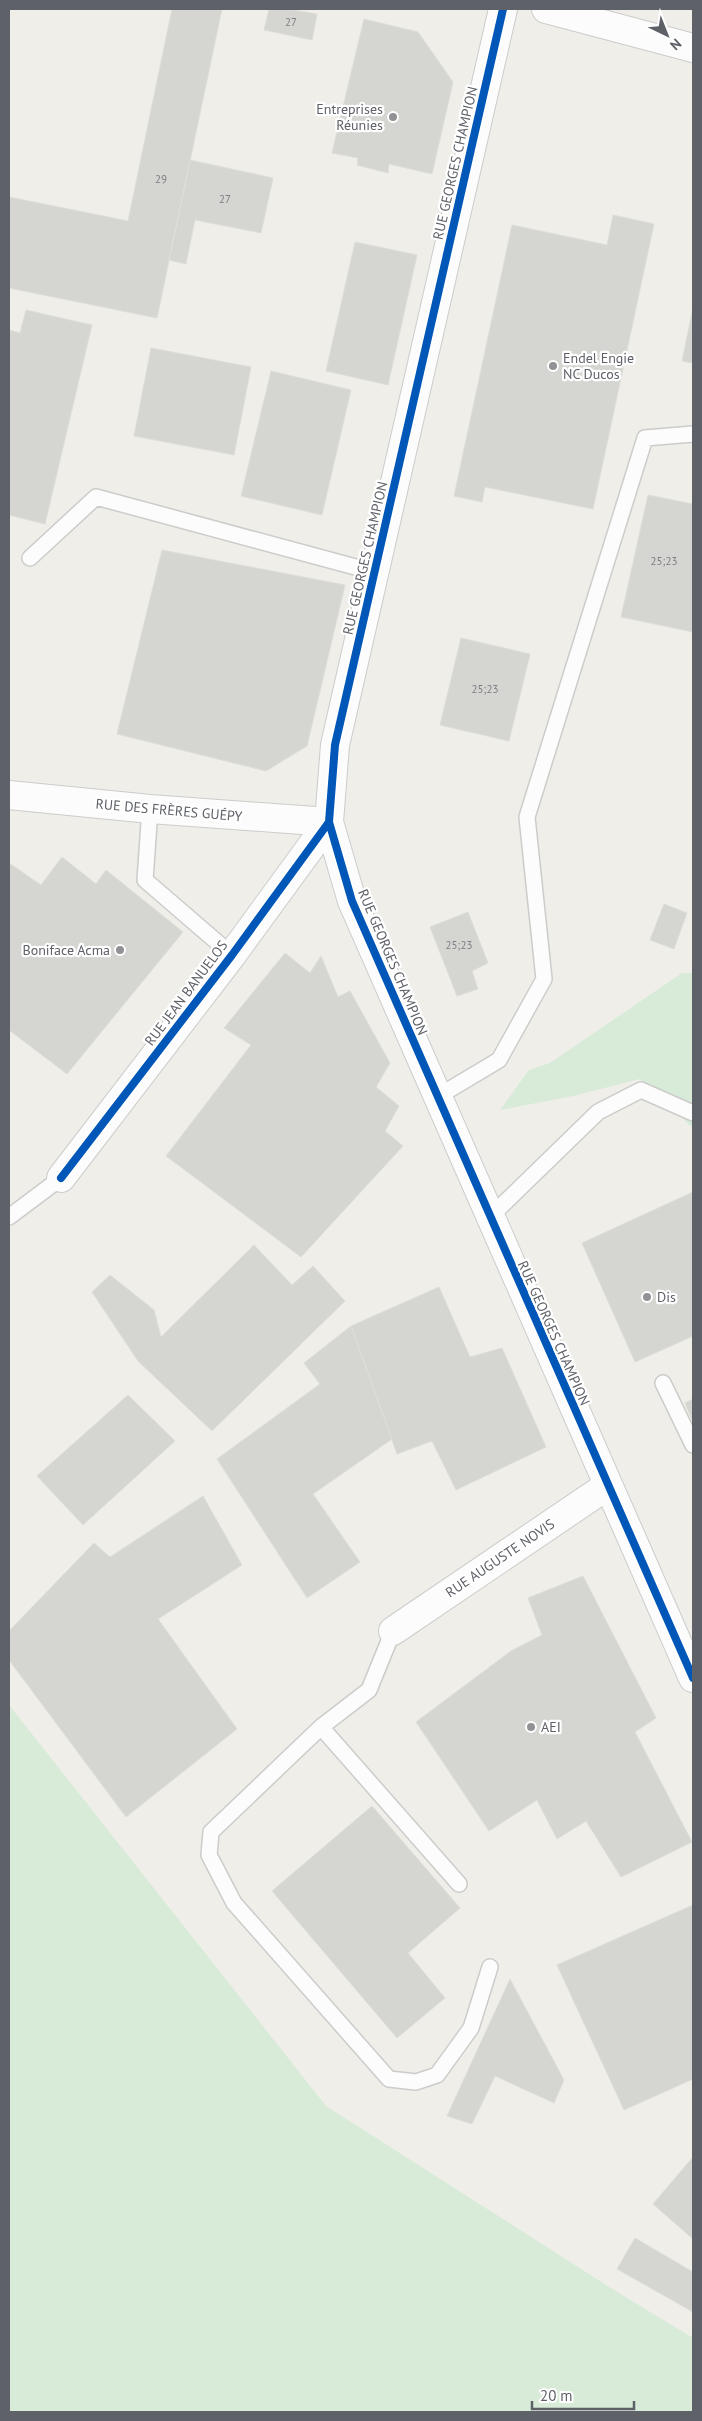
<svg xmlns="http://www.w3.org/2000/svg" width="702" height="2421" font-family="'PT Sans',sans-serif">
  <rect width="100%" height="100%" fill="#efeee9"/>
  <path fill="#d7ebd8" d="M682,973H693V1128L640,1079L573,1096L500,1110L529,1070L550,1063Z
    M9,1705L326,2106L614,2290L693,2338V2412H9Z"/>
  <path fill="#d5d5d2" stroke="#deded8" d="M172,9H222L157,318L9,288V197L128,221Z
    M269,9H287L317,14L312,40L264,30Z
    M364,19L418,32L453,82L432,174L389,164L388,173L357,165L358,158L332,153Z
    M190,160L273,178L261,233L195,220L186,264L169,260Z
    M613,215L654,224L593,509L485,487L482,502L454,496L512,225L607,245Z
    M355,242L417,255L388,385L326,371Z
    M693,308V363L682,361Z
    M26,310L92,325L45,524L9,515V330L20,333Z
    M151,348L251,367L234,455L134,436Z
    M271,371L351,390L322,515L241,496Z
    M648,495L693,504V632L621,617Z
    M162,550L345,585L307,746L266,771L117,734Z
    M461,638L530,654L509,741L440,725Z
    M62,857L96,884L106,870L183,932L67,1074L9,1030V863L41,885Z
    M664,904L687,913L674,949L650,940Z
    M468,912L488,963L472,971L478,989L457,996L430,927Z
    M285,953L310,973L321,956L338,997L350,991L390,1063L376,1087L399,1106L385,1131L403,1146L301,1257L166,1156L251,1045L224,1028Z
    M693,1192V1336L635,1362L582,1243Z
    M254,1245L292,1285L313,1266L345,1301L212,1431L138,1361L92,1292L110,1275L154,1310L161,1337Z
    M439,1287L470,1357L502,1348L546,1447L456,1490L432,1441L397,1454L351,1326Z
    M351,1326L392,1439L313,1494L360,1562L307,1598L217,1459L320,1384L304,1363Z
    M128,1395L175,1441L83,1525L37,1476Z
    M693,1399V1422L685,1403Z
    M203,1496L242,1565L158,1619L237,1729L126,1817L9,1660V1631L94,1543L110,1557Z
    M583,1576L656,1718L635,1732L692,1842L621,1877L586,1821L557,1839L537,1800L489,1831L416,1722L511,1651L542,1635L528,1598Z
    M372,1806L460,1908L408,1953L445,1998L397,2038L272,1891Z
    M693,1905V2079L624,2110L557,1965Z
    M510,1979L564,2080L554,2103L495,2076L472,2124L447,2116Z
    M693,2157V2239L653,2204Z
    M635,2238L693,2272V2312L617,2269Z"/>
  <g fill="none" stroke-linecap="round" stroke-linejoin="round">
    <defs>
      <path id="lane" d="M30,558L96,497L374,572
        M150,809L145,880L232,955
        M437,1097L499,1060L544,979L527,817L645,438L693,434
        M9,1217L61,1178
        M490,1217L598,1112L641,1090L693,1113
        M663,1383L693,1445
        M393,1631L369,1690L321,1727L459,1884
        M321,1727L211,1832L209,1855L234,1903L389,2079L416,2082L437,2075L471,2028L490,1967"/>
      <path id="street" d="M9,795L150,809L329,822
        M61,1178L232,955L329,822
        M393,1631L607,1486"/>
      <path id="secondary" d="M503,9L335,745L329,822L352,901L693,1678
        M546,9L693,48"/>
    </defs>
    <use href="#lane" stroke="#cccccb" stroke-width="18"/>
    <use href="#street" stroke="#cccccb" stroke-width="30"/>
    <use href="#secondary" stroke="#cbcccb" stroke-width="30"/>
    <use href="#lane" stroke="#fdfcfc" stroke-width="15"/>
    <use href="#street" stroke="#fdfcfc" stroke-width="28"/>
    <use href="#secondary" stroke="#fdfcfc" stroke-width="28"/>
    <defs>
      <path id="cycleway" d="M503,9L335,745L329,822L352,901L693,1678
        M61,1178L232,955L329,822"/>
    </defs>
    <use href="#cycleway" stroke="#fff" stroke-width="11"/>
    <use href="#cycleway" stroke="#0057b8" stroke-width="8"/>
  </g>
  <g fill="#919295" stroke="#fff" stroke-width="2">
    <circle cx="393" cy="117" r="5"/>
    <circle cx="553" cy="366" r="5"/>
    <circle cx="120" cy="950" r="5"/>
    <circle cx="647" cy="1297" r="5"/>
    <circle cx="531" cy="1727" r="5"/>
  </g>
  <g text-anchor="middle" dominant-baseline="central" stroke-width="4.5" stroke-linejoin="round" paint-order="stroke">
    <g font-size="11" fill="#7d7f84">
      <text x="291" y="22">27</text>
      <text x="161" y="179">29</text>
      <text x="225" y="199">27</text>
      <text x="664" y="561">25;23</text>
      <text x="485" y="689">25;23</text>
      <text x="459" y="945">25;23</text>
    </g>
    <g font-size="14" fill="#5e6168" stroke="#fff" text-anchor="start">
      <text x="383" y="109" text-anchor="end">Entreprises<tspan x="383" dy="16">Réunies</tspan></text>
      <text x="563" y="358">Endel Engie<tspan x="563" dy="16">NC Ducos</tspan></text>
      <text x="110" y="950" text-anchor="end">Boniface Acma</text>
      <text x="657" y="1297">Dis</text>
      <text x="541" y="1727">AEI</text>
    </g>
    <g font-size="14" fill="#5e6168" stroke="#fff">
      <text transform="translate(455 163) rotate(-77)">RUE GEORGES CHAMPION</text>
      <text transform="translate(365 558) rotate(-77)">RUE GEORGES CHAMPION</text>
      <text transform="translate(169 810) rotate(5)">RUE DES FRÈRES GUÉPY</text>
      <text transform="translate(393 962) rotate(67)">RUE GEORGES CHAMPION</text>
      <text transform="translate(186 993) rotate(-53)">RUE JEAN BANUELOS</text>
      <text transform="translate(554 1333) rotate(66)">RUE GEORGES CHAMPION</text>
      <text transform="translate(500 1558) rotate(-34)">RUE AUGUSTE NOVIS</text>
    </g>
  </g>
  <rect width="702" height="2421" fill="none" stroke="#5e6168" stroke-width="20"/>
  <g transform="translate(667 35) rotate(137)" stroke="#ffffff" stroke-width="4" paint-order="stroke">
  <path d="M0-4L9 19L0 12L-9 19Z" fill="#5e6168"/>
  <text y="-8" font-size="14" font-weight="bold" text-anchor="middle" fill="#5e6168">N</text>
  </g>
  <path d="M532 2401v8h102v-8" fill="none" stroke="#5e6168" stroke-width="2.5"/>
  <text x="540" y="2401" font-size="15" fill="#5e6168" stroke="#ffffff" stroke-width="4" paint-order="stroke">20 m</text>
</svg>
